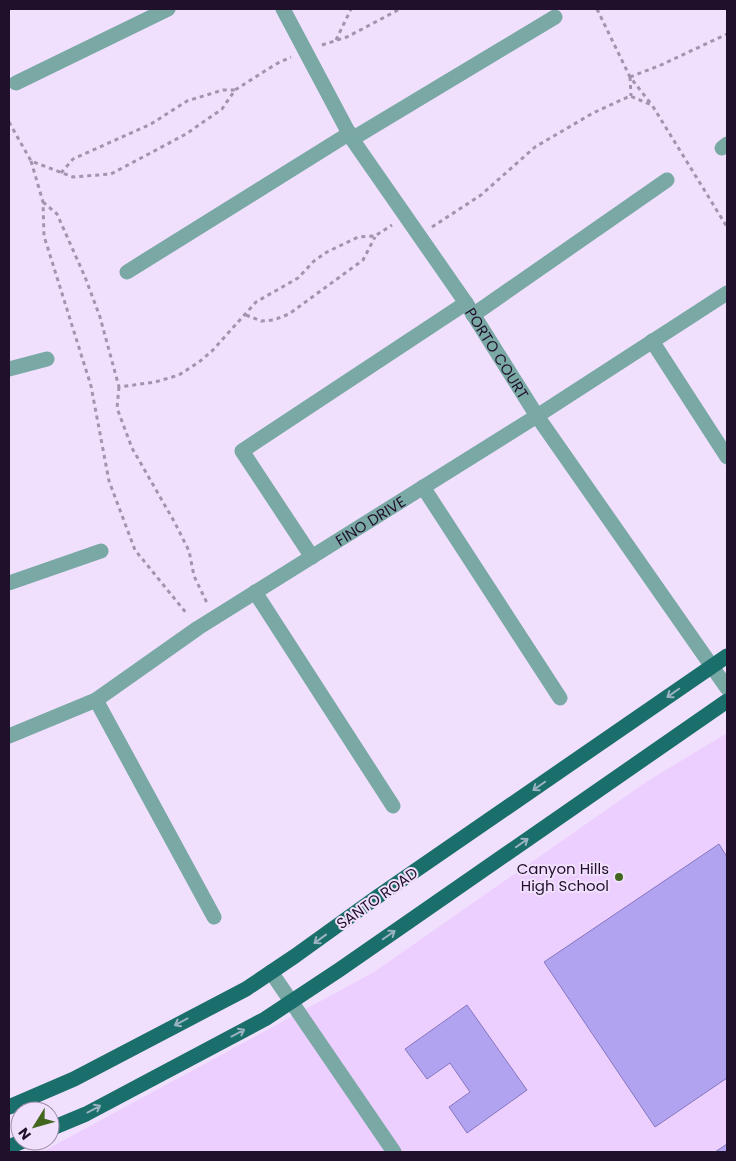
<svg xmlns="http://www.w3.org/2000/svg" width="736" height="1161" font-family="Poppins,sans-serif">
  <rect width="100%" height="100%" fill="#f1e0fd"/>
  <path fill="#eccffe" d="M727,733V1152H42L374,972L646,782Z"/>
  <path fill="#b2a3f1" stroke="#8576bf" d="M719,844L727,857V1078L655,1127L544,962Z
    M467,1005L527,1090L467,1133L449,1107L470,1092L450,1063L427,1079L405,1049Z
    M727,1144V1152H715Z"/>
  <g fill="none" stroke-linecap="round" stroke-linejoin="round">
    <path stroke="#a493af" stroke-width="3" stroke-dasharray="4 4" stroke-linecap="butt" d="M597,9L630,77L652,105
      M336,40L351,9
      M322,45L347,37L400,9
      M630,77L631,96
      M630,77L661,65L727,34
      M9,122L31,161L73,177L111,174L186,134L222,109L235,90L276,64L291,57
      M31,161L43,202L44,236L91,386L109,481L135,550L187,614
      M61,173L73,159L151,124L187,101L223,90H235
      M43,202L57,214L85,277L100,317L119,387L155,382L179,375L199,362L212,351L256,302L298,278L314,261L327,252L358,237L375,236L392,225
      M432,227L481,195L535,147L593,113L630,96L652,105L727,227
      M246,315L261,321L274,320L289,314L363,260L375,237
      M119,387L117,408L132,448L175,523L189,551L194,576L207,603"/>
    <g stroke="#79a8a5" stroke-width="15">
      <path id="s1" d="M283,9L352,139L466,303L537,416L727,688"/>
      <path d="M16,83L168,9"/>
      <path d="M352,139L555,17"/>
      <path d="M722,148L727,144"/>
      <path d="M127,272L350,133"/>
      <path d="M473,315L667,180"/>
      <path d="M652,341L727,457"/>
      <path d="M9,369L47,359"/>
      <path d="M423,487L560,698"/>
      <path d="M312,557L242,451L466,303"/>
      <path d="M9,583L101,551"/>
      <path d="M255,592L393,806"/>
      <path d="M96,700L214,917"/>
      <path id="s2" d="M9,736L96,700L198,628L537,416L727,293"/>
      <path d="M271,972L394,1152"/>
    </g>
    <path stroke="#1a6e6b" stroke-width="15" d="M9,1107L74,1079L246,989L295,956L377,897L727,656
      M50,1129L86,1114L265,1019L339,970L727,701
      M9,1147L23,1141"/>
  </g>
  <defs><path id="oneway-shaft" d="M-6 0H5M1.5-3L5.5 0L1.5 3" fill="none" stroke-width="1.6" stroke-linecap="round" stroke-linejoin="round" transform="scale(1.25)"/></defs>
  <g stroke="#9bb2c3">
    <use href="#oneway-shaft" transform="translate(673 693) rotate(145)"/>
    <use href="#oneway-shaft" transform="translate(539 786) rotate(145)"/>
    <use href="#oneway-shaft" transform="translate(522 843) rotate(-35)"/>
    <use href="#oneway-shaft" transform="translate(389 935) rotate(-35)"/>
    <use href="#oneway-shaft" transform="translate(320 939) rotate(144)"/>
    <use href="#oneway-shaft" transform="translate(181 1022) rotate(152)"/>
    <use href="#oneway-shaft" transform="translate(238 1033) rotate(-28)"/>
    <use href="#oneway-shaft" transform="translate(94 1109) rotate(-28)"/>
  </g>
  <circle fill="#42661e" stroke="#f1e0fd" stroke-width="2" cx="619" cy="877" r="5"/>
  <g text-anchor="middle" dominant-baseline="central" stroke-width="4" stroke-linejoin="round" paint-order="stroke">
    <g font-size="15" fill="#21102b" stroke="#f1e0fd">
      <text stroke="none"><textPath href="#s1" startOffset="406">PORTO COURT</textPath></text>
      <text stroke="none"><textPath href="#s2" startOffset="422">FINO DRIVE</textPath></text>
      <text transform="translate(377 898) rotate(-35)">SANTO ROAD</text>
    </g>
    <g font-size="15" fill="#21102b" stroke="#f1e0fd" text-anchor="end">
      <text x="609" y="868">Canyon Hills<tspan x="609" dy="17">High School</tspan></text>
    </g>
  </g>
  <rect width="736" height="1161" fill="none" stroke="#21102b" stroke-width="20"/>
  <g transform="translate(35 1126) rotate(233)"><circle r="24" fill="#f1e0fd" stroke="#9e8da9"/>
  <path d="M0-4L9 19L0 12L-9 19Z" fill="#42661e"/>
  <text y="-8" font-size="14" font-weight="bold" text-anchor="middle" fill="#21102b">N</text>
  </g>
</svg>
